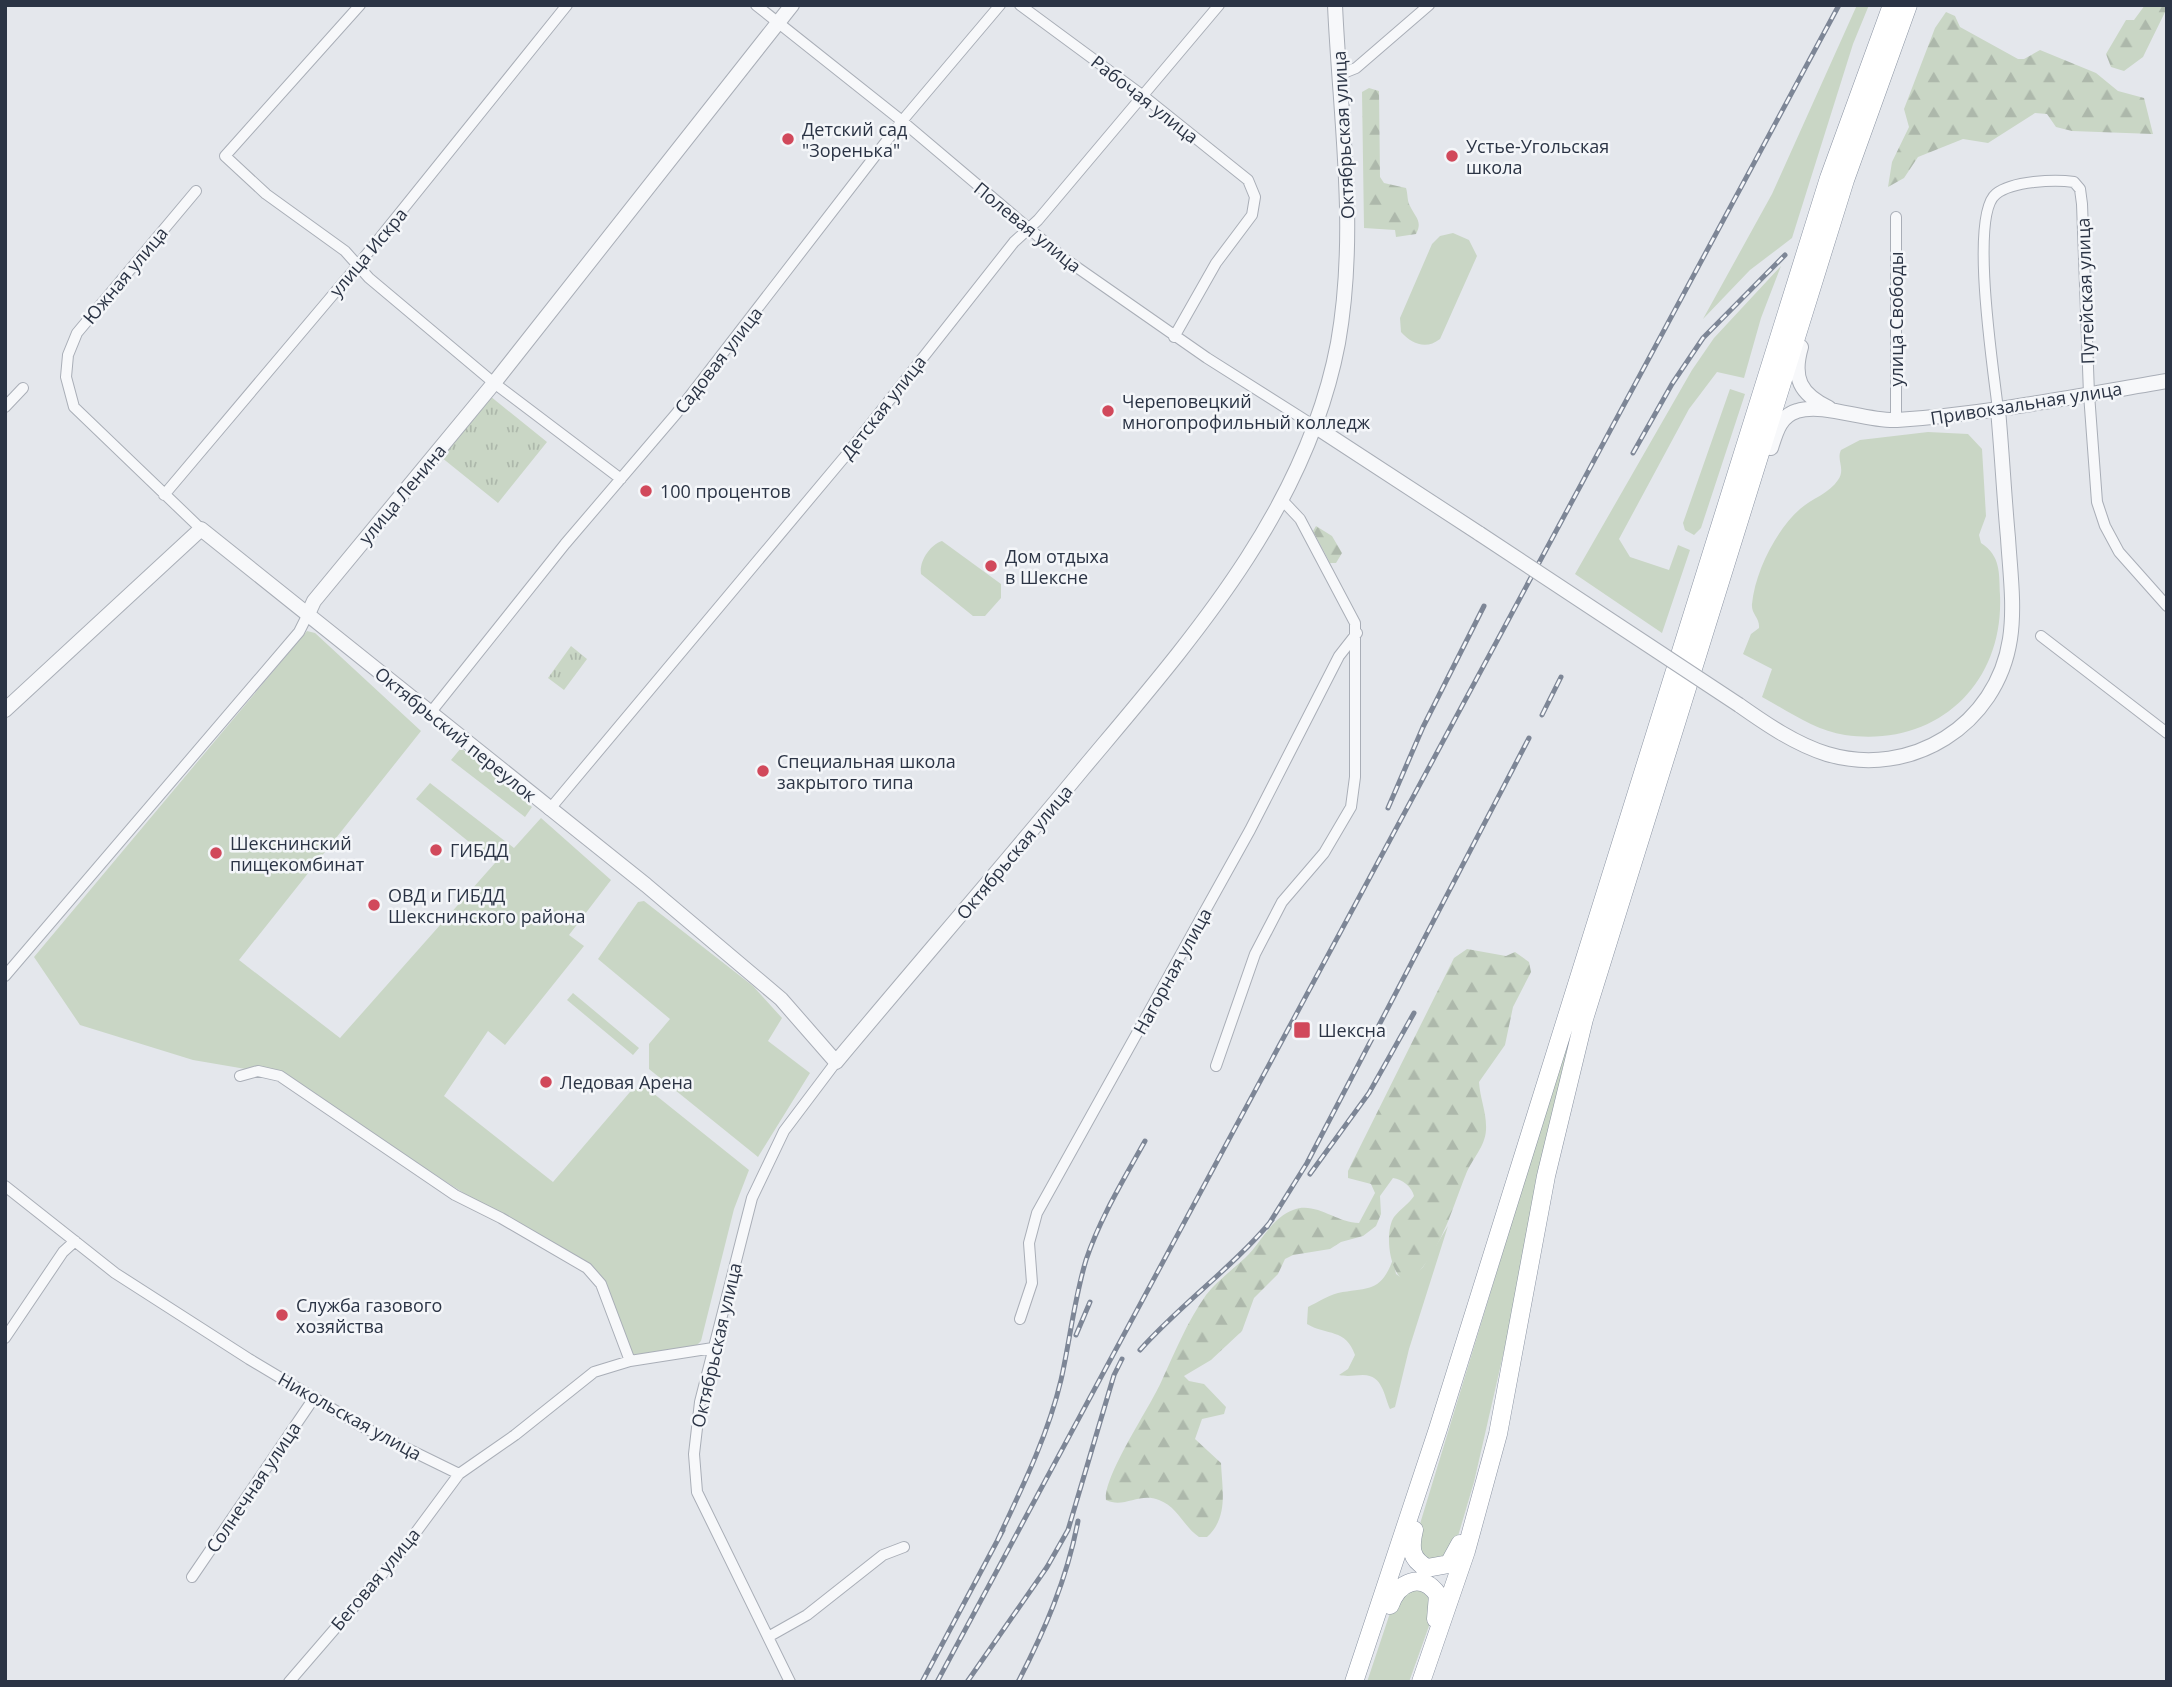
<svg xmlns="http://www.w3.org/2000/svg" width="2172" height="1687" font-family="'Open Sans',sans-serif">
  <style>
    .grass { fill: #c9d6c5 }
    .forest { fill: url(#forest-firs) }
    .park { fill: url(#park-tufts) }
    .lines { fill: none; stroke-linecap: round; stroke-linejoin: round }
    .minor-casing { stroke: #a9aeb7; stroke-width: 12 }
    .tertiary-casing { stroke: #a9aeb7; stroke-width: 16 }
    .trunk-casing { stroke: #8b94a3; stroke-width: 19 }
    .minor { stroke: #f7f8fa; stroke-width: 10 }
    .tertiary { stroke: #f7f8fa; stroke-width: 14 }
    .trunk { stroke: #fff; stroke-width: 18 }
    .rail-casing { stroke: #7d8696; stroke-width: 5 }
    .rail { stroke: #f4f6f9; stroke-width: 2.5; stroke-dasharray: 8; stroke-linecap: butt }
    .tertiary-bridge-casing { stroke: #a9aeb7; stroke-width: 16; stroke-linecap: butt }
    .tertiary-bridge { stroke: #f7f8fa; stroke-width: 14 }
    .poi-dot { fill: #d1495b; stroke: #f4f6f9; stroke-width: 2.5 }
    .labels { text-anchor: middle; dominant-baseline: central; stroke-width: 5; stroke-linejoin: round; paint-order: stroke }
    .street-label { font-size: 18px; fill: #2b3445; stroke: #f4f6f9 }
    .poi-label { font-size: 18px; fill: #2b3445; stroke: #f4f6f9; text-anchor: start }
  </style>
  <defs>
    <pattern id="forest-firs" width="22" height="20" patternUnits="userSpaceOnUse" patternTransform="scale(1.75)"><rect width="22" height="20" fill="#c9d6c5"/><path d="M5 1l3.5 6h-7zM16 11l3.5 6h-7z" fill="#adb8ab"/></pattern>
    <pattern id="park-tufts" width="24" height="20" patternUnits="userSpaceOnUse" patternTransform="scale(1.75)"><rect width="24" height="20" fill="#c9d6c5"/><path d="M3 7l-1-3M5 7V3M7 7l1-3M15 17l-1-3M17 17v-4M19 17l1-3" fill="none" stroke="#adb8ab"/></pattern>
  </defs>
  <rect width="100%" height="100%" fill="#e4e7ec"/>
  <path class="grass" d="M1857,5H1869L1853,44L1792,238L1750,270L1703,319L1772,194Z
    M1453,233L1469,240L1477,256L1440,339C1426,350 1412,344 1401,332L1400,318L1432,244L1440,236Z
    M1781,266L1761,318L1744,378L1717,372L1689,409L1619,539L1630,557L1669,570L1678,545L1690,550L1662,633L1575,574L1692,370L1714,338Z
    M1730,389L1745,394L1701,528L1694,535L1685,530L1683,523Z
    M1928,432L1968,434L1982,449L1986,516L1979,535L1981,543C2001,556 1999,573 2000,595C2004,685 1936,748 1845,735C1816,731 1788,711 1762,697L1772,669L1743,654L1751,634L1759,628C1760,618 1751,614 1752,604C1755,572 1776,530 1800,509C1811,499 1830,493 1838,480C1846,469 1836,460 1841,450L1860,440Z
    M942,541L1001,584V598L985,616H973L921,574C919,561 930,545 942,541Z
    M307,631L315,633L421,731L239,960L340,1038L495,863L416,799L430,783L514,848L541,818L611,880L569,935L584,946L505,1045L488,1031L444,1096L553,1182L630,1092L643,1085L749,1170L734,1209L701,1341L696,1346L632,1356L606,1285L324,1103L258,1071L193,1060L80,1025L34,957Z
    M461,748L532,807L525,817L451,760Z
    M644,901L753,986L782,1018L768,1041L810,1073L758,1157L649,1069V1044L670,1019L598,959L638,902Z
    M1598,940L1474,1482L1456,1543L1435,1565L1415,1549L1416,1537Z
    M573,993L639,1048L633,1055L567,1000Z
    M1448,1226L1409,1349L1395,1407L1390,1409C1384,1396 1383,1375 1363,1375C1354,1375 1349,1377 1339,1375L1348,1369L1355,1355C1346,1328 1327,1336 1307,1324L1308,1307C1318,1302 1327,1296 1338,1293C1368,1287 1381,1293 1393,1259L1396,1274L1408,1282L1423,1267Z
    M1426,1590L1434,1612L1409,1682H1367L1391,1610L1402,1591Z"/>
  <path class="forest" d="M2145,5H2167V8L2143,57L2124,71L2111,67L2106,54L2126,20H2134Z
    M1946,12L1955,16L1960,27L2018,59H2024L2040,50L2096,73L2118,91L2144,98L2153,134L2072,131L2056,127L2047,114L2035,113L1988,143L1963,139L1918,157L1904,178L1888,187L1892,162L1909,127L1904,109L1935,28Z
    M1369,88L1379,91L1380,177L1384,183L1406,188C1408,194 1407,201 1410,206C1415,217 1423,221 1416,234L1396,237L1395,230L1364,228L1362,92Z
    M1316,526L1332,536L1342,553L1336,563H1330L1313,531Z
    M1467,949L1506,956L1515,952L1529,962L1531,972L1513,1007L1505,1045L1479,1082C1480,1099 1487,1113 1486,1130C1485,1147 1472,1159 1466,1174C1450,1214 1441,1253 1408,1283C1389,1276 1384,1232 1394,1217C1400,1209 1409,1204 1414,1196C1412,1187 1402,1179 1393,1178L1380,1196L1381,1214L1376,1226L1363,1236L1341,1242L1330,1249L1293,1255L1285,1259L1278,1274L1254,1298L1242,1331L1211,1360L1184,1376L1189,1381L1204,1384L1226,1407L1224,1414L1202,1419L1195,1439L1221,1463C1222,1489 1229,1517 1207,1537H1199C1183,1526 1178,1507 1159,1500C1139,1492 1124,1509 1106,1500C1103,1476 1151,1406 1162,1380C1176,1350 1187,1322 1206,1295C1217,1281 1232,1270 1245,1258C1262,1242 1270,1219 1293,1210C1316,1201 1336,1223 1359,1223L1375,1193L1371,1184L1348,1178V1171L1454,958Z"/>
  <path class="park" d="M490,396L547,442L498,503L441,457Z
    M571,646L587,659L564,690L548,678Z"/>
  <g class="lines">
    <defs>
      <path id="minor" d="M360,5L225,156L266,194L345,251L369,278L494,383L621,479
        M756,5L902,121L1065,259L1207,358L1316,427
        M1020,5L1142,95L1248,180L1255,197L1252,215L1216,263L1174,337
        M1341,74L1356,68L1429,5
        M196,191L77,333L68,355L66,377L74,407L201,529
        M1896,217V420
        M5,407L23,388
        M1998,410C1994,373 1969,215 1996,194C2012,181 2055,179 2074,182L2080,189L2082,204L2089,394L2097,502L2105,526L2119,552L2167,606
        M164,495L358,265L567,5
        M2041,636L2167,733
        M431,712L565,544L676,414L902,121L1000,5
        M549,810L847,454L1014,242L1038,220L1219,5
        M5,976L299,632L308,614
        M1216,1066L1255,954L1282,902L1324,853L1351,807L1355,777V623L1300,519L1283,501
        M240,1076L258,1071L280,1076L455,1195L501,1218L587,1268L601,1284L630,1361
        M5,1186L115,1273L249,1359L361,1426L459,1474L515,1435L594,1372L630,1361L713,1348
        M1020,1319L1032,1283L1029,1243L1037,1213L1250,830L1339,656L1357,633
        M5,1338L63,1252L75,1241
        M192,1577L314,1398
        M768,1637L807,1615L883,1555L904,1547
        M289,1682L402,1551L459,1474
        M790,1682L697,1492L694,1454L700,1402L752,1198L784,1131L836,1062"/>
      <path id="tertiary" d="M1801,347C1792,378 1800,394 1829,408
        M1316,427L1480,534
        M1771,448C1776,432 1780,416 1797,411C1823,402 1867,422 1897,420C1988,414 2077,396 2167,381
        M308,614L314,601L494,383L792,5
        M1739,705C1766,724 1795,744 1827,754C1911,779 1997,725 2010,639C2015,606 2010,571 2008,538C2004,495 2002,453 1998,410
        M5,710L201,529L646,885L781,999L836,1062C918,964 1001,868 1082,770C1189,642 1306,512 1338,343C1358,230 1340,118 1335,5"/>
      <path id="trunk" d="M1414,1530C1410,1547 1410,1559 1427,1568L1449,1564L1460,1544
        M1390,1605C1398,1582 1422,1571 1438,1595L1436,1619
        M1354,1682L1438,1429L1829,178L1892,5
        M1421,1682L1466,1551L1498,1434L1546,1176L1584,1019L1845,180L1908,5"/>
    </defs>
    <use href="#minor" class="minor-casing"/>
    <use href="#tertiary" class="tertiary-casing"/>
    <use href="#trunk" class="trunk-casing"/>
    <use href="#minor" class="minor"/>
    <use href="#tertiary" class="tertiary"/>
    <use href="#trunk" class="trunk"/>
    <defs>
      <path id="rail" d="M1633,453L1672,384L1703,338L1785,255
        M1542,715L1561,677
        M1388,808L1423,727L1484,606
        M1310,1174L1369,1093L1414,1013
        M1267,1227L1307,1163L1529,738
        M1076,1335L1090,1302
        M1140,1350C1181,1304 1232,1268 1272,1220
        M998,1539C1022,1488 1048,1435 1061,1380C1070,1340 1074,1300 1086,1260C1100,1218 1124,1179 1145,1141
        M922,1682L1003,1530
        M937,1682L1839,5
        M967,1682L1047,1567L1068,1530L1114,1375L1122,1359
        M1018,1682C1045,1630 1067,1579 1078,1521"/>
    </defs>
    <use href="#rail" class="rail-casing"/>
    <use href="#rail" class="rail"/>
    <defs>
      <path id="tertiary-bridge" d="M1480,534L1739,705"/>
    </defs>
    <use href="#tertiary-bridge" class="tertiary-bridge-casing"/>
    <use href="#tertiary-bridge" class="tertiary-bridge"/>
  </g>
  <g class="poi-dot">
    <circle cx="788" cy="139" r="7"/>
    <circle cx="1452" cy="156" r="7"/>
    <circle cx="1108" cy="411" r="7"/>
    <circle cx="646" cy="491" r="7"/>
    <circle cx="991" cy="566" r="7"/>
    <circle cx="763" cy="771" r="7"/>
    <circle cx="436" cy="850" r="7"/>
    <circle cx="216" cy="853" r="7"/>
    <circle cx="374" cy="905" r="7"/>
    <rect x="1293" y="1021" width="18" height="18" rx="3.5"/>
    <circle cx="546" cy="1082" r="7"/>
    <circle cx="282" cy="1315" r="7"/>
  </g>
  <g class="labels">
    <g class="street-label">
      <text transform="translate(1145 99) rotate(38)">Рабочая улица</text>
      <text transform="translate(1343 135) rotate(-93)">Октябрьская улица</text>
      <text transform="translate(1028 227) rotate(39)">Полевая улица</text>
      <text transform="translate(368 252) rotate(-50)">улица Искра</text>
      <text transform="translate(125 275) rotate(-50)">Южная улица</text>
      <text transform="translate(2085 291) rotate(-92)">Путейская улица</text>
      <text transform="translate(1896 319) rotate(-90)">улица Свободы</text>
      <text transform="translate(718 360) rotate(-52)">Садовая улица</text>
      <text transform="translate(2026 403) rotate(-9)">Привокзальная улица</text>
      <text transform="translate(883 407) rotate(-52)">Детская улица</text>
      <text transform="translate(402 494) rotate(-50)">улица Ленина</text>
      <text transform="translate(456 734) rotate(39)">Октябрьский переулок</text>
      <text transform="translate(1014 852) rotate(-50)">Октябрьская улица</text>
      <text transform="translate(1172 971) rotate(-61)">Нагорная улица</text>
      <text transform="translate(716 1345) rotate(-77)">Октябрьская улица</text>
      <text transform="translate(350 1416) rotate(29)">Никольская улица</text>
      <text transform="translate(253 1487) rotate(-56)">Солнечная улица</text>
      <text transform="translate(375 1579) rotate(-50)">Беговая улица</text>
    </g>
    <g class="poi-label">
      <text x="802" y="129">Детский сад<tspan x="802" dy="21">"Зоренька"</tspan></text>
      <text x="1466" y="146">Устье-Угольская<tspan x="1466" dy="21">школа</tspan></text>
      <text x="1122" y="401">Череповецкий<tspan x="1122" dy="21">многопрофильный колледж</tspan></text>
      <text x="660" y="491">100 процентов</text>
      <text x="1005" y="556">Дом отдыха<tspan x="1005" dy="21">в Шекснe</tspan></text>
      <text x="777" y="761">Специальная школа<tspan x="777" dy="21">закрытого типа</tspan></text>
      <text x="230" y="843">Шекснинский<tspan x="230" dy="21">пищекомбинат</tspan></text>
      <text x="450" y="850">ГИБДД</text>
      <text x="388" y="895">ОВД и ГИБДД<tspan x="388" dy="21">Шекснинского района</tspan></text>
      <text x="1318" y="1030">Шексна</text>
      <text x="560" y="1082">Ледовая Арена</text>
      <text x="296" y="1305">Служба газового<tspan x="296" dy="21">хозяйства</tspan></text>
    </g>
  </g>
  <rect width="2172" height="1687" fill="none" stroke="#2b3445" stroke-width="14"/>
</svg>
